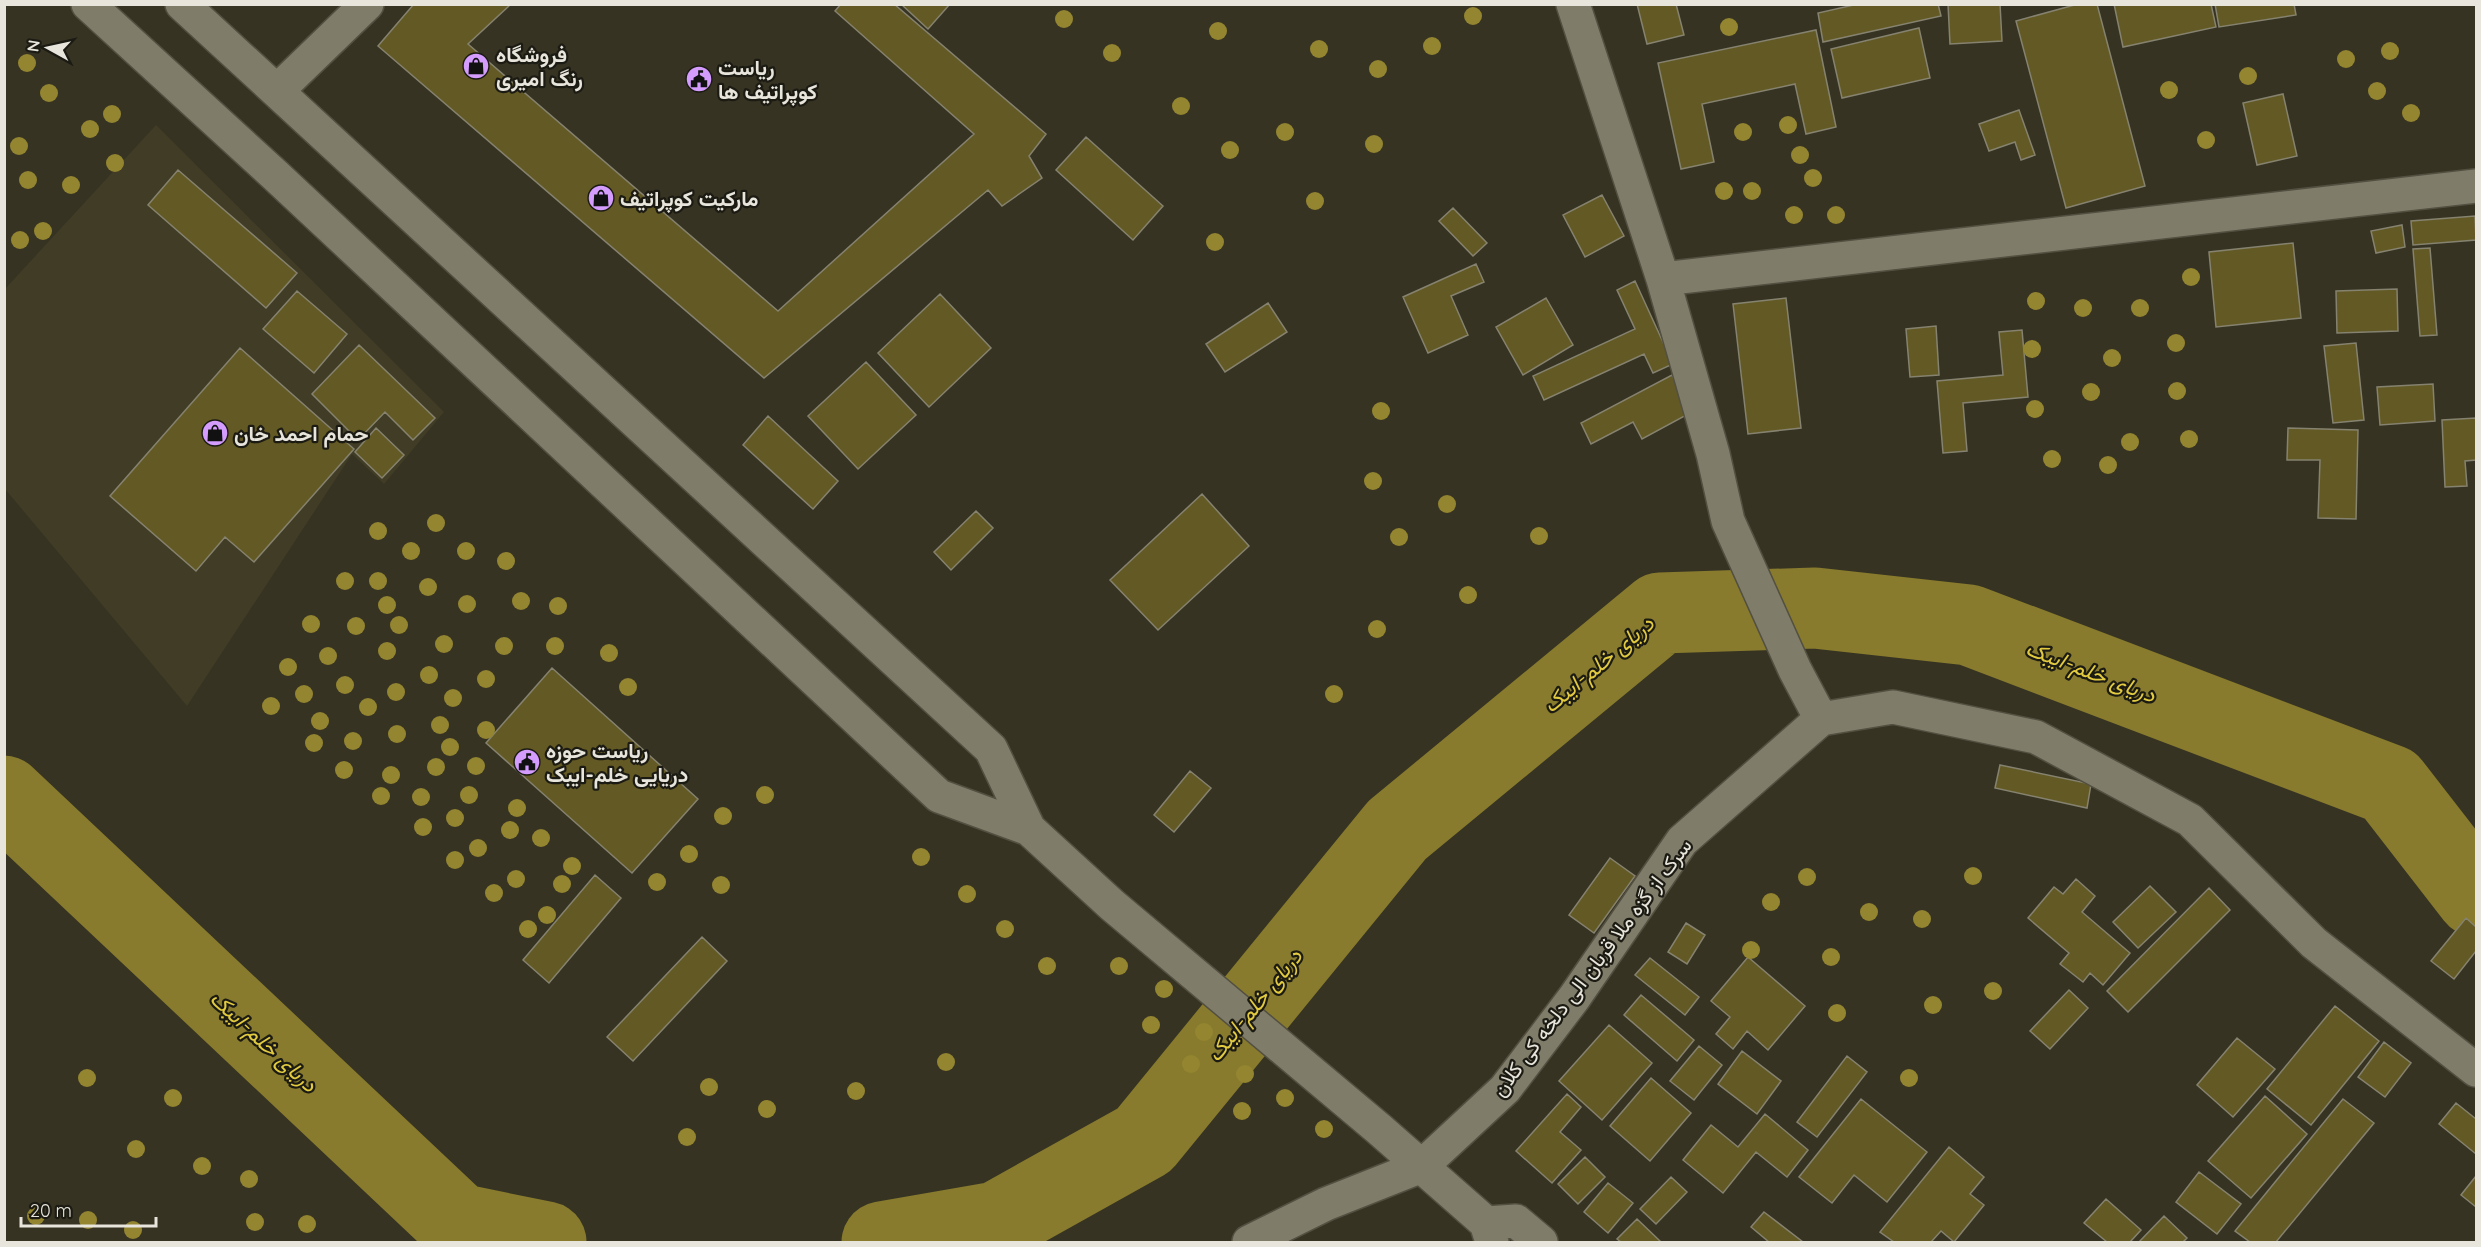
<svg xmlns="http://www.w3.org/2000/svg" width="2481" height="1247" font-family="Quicksand,Vazirmatn,sans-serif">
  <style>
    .built { fill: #403c25 }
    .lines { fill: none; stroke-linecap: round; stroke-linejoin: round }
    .river { stroke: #887b2d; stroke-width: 81 }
    .building { fill: #635924; stroke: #85826f; stroke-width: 1.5 }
    .minor-casing { stroke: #535041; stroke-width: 36 }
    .minor { stroke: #807c6a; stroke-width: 33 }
    .tree { fill: #948531 }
    .labels { text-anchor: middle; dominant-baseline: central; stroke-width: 4.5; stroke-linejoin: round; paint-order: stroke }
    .poi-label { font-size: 21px; font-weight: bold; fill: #e8e6dc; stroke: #1c1b13; text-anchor: start }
    .street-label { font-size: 21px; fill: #e8e6dc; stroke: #1c1b13 }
    .water-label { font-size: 22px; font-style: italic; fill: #e2cb40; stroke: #1c1b13 }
  </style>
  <rect width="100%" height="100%" fill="#363323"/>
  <path class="built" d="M156,125L444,412L384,484L352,454L187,706L5,489L4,290Z"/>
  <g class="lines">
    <path class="river" d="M4,796L458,1224L546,1242
      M882,1242L997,1222L1144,1140L1397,830L1660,613L1815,608L1969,625L2390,785L2476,896"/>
  </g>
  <path class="building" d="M414,4H511L468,44L778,311L974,134L835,11L841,4H894L1046,134L1029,156L1042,178L1002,206L988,190L764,378L378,46Z
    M901,4H950L928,29Z
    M1637,4H1676L1684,35L1647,44Z
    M1858,4H1938L1941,16L1823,42L1818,13Z
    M1948,4H2000L2002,41L1950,44Z
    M2078,4H2097L2145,186L2066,208L2016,21Z
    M2114,4H2211L2216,27L2123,47Z
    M2215,4H2294L2296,15L2219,27Z
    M1919,28L1930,78L1842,98L1831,49Z
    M1816,30L1836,127L1806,134L1795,84L1702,104L1714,162L1681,169L1658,63Z
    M2283,94L2297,156L2257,165L2243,103Z
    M2019,110L2035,155L2021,160L2015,142L1989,151L1979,124Z
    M1086,137L1163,206L1133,240L1056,170Z
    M178,170L297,273L266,308L148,205Z
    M1602,195L1624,236L1585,257L1563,215Z
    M1453,208L1487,243L1473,256L1439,221Z
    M2475,216L2476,240L2413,245L2411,221Z
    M2402,225L2405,247L2376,253L2371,231Z
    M2293,243L2301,318L2216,327L2209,252Z
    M2430,248L2437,335L2420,336L2413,249Z
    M1476,264L1484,282L1451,296L1468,335L1428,353L1403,297Z
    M1635,281L1673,364L1653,373L1644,354L1544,400L1533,376L1635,329L1617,290Z
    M2397,289L2398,331L2337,333L2336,291Z
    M297,291L347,334L314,373L263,329Z
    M940,294L991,348L929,407L878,353Z
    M1546,298L1573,345L1523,375L1496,327Z
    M1786,298L1801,428L1748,434L1733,304Z
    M1268,303L1287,332L1225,372L1206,344Z
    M1936,326L1939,375L1910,377L1906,329Z
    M2022,330L2028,397L1963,403L1967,451L1943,453L1937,381L2003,375L1999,332Z
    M2356,343L2364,420L2333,423L2324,346Z
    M359,345L435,418L413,440L385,412L358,440L312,394Z
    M240,348L354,449L254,562L225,537L196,571L110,496Z
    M866,362L916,415L858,469L808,416Z
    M1672,375L1692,412L1642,439L1633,422L1591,444L1581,423Z
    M2433,384L2435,421L2380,425L2377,387Z
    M768,416L838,481L813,509L743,445Z
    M2476,418V460L2465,461L2467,486L2445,487L2442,420Z
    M376,428L404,455L382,478L355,452Z
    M2288,428L2358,430L2356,519L2318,518L2320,460H2287Z
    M1202,494L1249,546L1158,630L1110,580Z
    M976,511L993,528L951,570L934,552Z
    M552,668L698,799L632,873L486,743Z
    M2000,765L2091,784L2087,808L1995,788Z
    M1190,771L1211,788L1174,832L1154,815Z
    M1610,858L1635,876L1594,933L1569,915Z
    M595,875L621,898L549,983L523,960Z
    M2076,879L2095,896L2082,912L2130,953L2103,985L2090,973L2083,982L2060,964L2069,953L2028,918L2054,887L2063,894Z
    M2150,886L2176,912L2138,948L2113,922Z
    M2209,888L2230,910L2128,1012L2107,991Z
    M2466,918L2476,927V951L2454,979L2431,961Z
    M1686,923L1705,935L1687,964L1668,952Z
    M702,937L727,961L633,1061L607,1037Z
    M1748,957L1805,1006L1768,1050L1747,1031L1733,1049L1716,1034L1730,1017L1711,1001Z
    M1650,958L1699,997L1685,1015L1635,975Z
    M2069,990L2088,1008L2050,1049L2030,1031Z
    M1641,995L1694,1040L1677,1061L1624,1015Z
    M2335,1006L2379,1041L2311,1125L2267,1089Z
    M1609,1025L1652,1063L1602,1120L1559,1081Z
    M2237,1038L2275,1069L2233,1117L2197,1085Z
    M2384,1042L2411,1063L2385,1097L2358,1077Z
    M1699,1046L1722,1065L1694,1100L1670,1081Z
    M1742,1051L1781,1081L1757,1114L1718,1084Z
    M1847,1056L1867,1072L1817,1137L1797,1122Z
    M1651,1078L1691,1113L1650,1161L1610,1126Z
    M1567,1094L1581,1107L1560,1132L1581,1150L1552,1183L1516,1151Z
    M2265,1096L2307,1134L2251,1198L2208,1161Z
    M1861,1099L1927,1152L1887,1202L1854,1175L1832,1203L1799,1177Z
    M2343,1099L2374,1123L2276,1242H2250L2235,1231Z
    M2456,1103L2476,1119V1154L2439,1124Z
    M1765,1114L1808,1150L1787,1177L1756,1152L1723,1193L1683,1160L1711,1125L1738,1147Z
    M1949,1147L1984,1177L1970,1194L1984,1205L1954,1242L1941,1231L1931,1242H1894L1880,1232Z
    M1585,1157L1605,1177L1578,1204L1558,1184Z
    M2199,1172L2241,1204L2217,1234L2176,1202Z
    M2476,1176V1207L2461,1195Z
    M1671,1177L1687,1192L1656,1224L1640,1209Z
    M1608,1183L1633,1203L1608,1233L1584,1212Z
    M2106,1199L2141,1230L2130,1242H2107L2084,1223Z
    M1764,1212L1803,1242H1769L1751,1227Z
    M2164,1216L2187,1238L2183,1242H2139Z
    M1637,1219L1661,1242H1621L1617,1239Z"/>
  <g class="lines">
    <defs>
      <path id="minor" d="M88,4L275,175L939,796L1029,829
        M182,4L991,749L1029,829L1112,905L1379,1129L1486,1223L1492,1242
        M1573,4L1663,279L1713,454L1728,521L1795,670L1821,719
        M277,91L367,4
        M1663,279L2476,186
        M1821,719L1893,707L2036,737L2190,820L2314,943L2476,1070
        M1486,1223L1516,1221L1541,1242
        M1249,1242L1326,1204L1422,1166L1505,1089L1574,998L1682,841L1821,719"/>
    </defs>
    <use href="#minor" class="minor-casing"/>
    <use href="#minor" class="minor"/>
  </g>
  <g class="tree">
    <circle cx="1473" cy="16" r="9"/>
    <circle cx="1064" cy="19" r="9"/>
    <circle cx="1729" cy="27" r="9"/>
    <circle cx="1218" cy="31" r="9"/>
    <circle cx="1432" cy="46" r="9"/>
    <circle cx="1319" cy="49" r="9"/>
    <circle cx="2390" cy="51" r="9"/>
    <circle cx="1112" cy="53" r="9"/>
    <circle cx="2346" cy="59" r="9"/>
    <circle cx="27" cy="63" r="9"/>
    <circle cx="1378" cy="69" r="9"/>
    <circle cx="2248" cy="76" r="9"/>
    <circle cx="2169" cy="90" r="9"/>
    <circle cx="2377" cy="91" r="9"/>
    <circle cx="49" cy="93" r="9"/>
    <circle cx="1181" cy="106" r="9"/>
    <circle cx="2411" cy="113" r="9"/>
    <circle cx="112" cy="114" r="9"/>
    <circle cx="1788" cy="125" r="9"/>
    <circle cx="90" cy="129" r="9"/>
    <circle cx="1285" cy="132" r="9"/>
    <circle cx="1743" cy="132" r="9"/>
    <circle cx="2206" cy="140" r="9"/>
    <circle cx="1374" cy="144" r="9"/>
    <circle cx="19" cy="146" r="9"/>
    <circle cx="1230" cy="150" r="9"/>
    <circle cx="1800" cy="155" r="9"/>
    <circle cx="115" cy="163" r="9"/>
    <circle cx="1813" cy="178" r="9"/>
    <circle cx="28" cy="180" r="9"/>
    <circle cx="71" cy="185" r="9"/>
    <circle cx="1724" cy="191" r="9"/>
    <circle cx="1752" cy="191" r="9"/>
    <circle cx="1315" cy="201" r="9"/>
    <circle cx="1794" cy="215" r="9"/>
    <circle cx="1836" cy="215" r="9"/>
    <circle cx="43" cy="231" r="9"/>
    <circle cx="20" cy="240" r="9"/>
    <circle cx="1215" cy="242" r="9"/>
    <circle cx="2191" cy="277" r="9"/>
    <circle cx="2036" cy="301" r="9"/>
    <circle cx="2083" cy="308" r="9"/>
    <circle cx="2140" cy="308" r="9"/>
    <circle cx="2176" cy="343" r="9"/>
    <circle cx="2032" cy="349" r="9"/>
    <circle cx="2112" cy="358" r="9"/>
    <circle cx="2177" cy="391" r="9"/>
    <circle cx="2091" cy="392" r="9"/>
    <circle cx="2035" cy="409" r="9"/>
    <circle cx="1381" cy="411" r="9"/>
    <circle cx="2189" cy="439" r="9"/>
    <circle cx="2130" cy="442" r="9"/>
    <circle cx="2052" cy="459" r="9"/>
    <circle cx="2108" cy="465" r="9"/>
    <circle cx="1373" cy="481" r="9"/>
    <circle cx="1447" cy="504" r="9"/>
    <circle cx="436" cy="523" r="9"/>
    <circle cx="378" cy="531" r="9"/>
    <circle cx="1539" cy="536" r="9"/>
    <circle cx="1399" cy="537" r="9"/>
    <circle cx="411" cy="551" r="9"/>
    <circle cx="466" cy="551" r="9"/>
    <circle cx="506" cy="561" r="9"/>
    <circle cx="345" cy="581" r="9"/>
    <circle cx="378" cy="581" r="9"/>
    <circle cx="428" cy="587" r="9"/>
    <circle cx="1468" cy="595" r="9"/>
    <circle cx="521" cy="601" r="9"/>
    <circle cx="467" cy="604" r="9"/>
    <circle cx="387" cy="605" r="9"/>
    <circle cx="558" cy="606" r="9"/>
    <circle cx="311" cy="624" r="9"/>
    <circle cx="399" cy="625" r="9"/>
    <circle cx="356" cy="626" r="9"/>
    <circle cx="1377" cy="629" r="9"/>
    <circle cx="444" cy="644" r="9"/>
    <circle cx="504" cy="646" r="9"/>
    <circle cx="555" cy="646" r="9"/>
    <circle cx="387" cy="651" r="9"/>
    <circle cx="609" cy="653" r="9"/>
    <circle cx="328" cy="656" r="9"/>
    <circle cx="288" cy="667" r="9"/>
    <circle cx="429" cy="675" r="9"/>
    <circle cx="486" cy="679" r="9"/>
    <circle cx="345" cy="685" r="9"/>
    <circle cx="628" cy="687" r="9"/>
    <circle cx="396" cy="692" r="9"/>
    <circle cx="304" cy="694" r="9"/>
    <circle cx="1334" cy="694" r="9"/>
    <circle cx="453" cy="698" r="9"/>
    <circle cx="271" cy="706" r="9"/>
    <circle cx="368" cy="707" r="9"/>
    <circle cx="320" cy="721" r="9"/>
    <circle cx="440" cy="725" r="9"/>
    <circle cx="486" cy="730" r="9"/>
    <circle cx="397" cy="734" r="9"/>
    <circle cx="353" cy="741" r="9"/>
    <circle cx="314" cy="743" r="9"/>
    <circle cx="450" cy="747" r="9"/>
    <circle cx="476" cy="766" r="9"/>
    <circle cx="436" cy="767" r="9"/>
    <circle cx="344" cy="770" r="9"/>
    <circle cx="391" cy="775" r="9"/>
    <circle cx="469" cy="795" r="9"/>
    <circle cx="765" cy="795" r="9"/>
    <circle cx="381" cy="796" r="9"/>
    <circle cx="421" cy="797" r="9"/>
    <circle cx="517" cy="808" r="9"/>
    <circle cx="723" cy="816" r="9"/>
    <circle cx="455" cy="818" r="9"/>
    <circle cx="423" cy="827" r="9"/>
    <circle cx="510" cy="830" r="9"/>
    <circle cx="541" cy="838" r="9"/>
    <circle cx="478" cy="848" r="9"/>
    <circle cx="689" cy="854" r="9"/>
    <circle cx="921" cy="857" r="9"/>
    <circle cx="455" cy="860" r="9"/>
    <circle cx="572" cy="866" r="9"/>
    <circle cx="1973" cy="876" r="9"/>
    <circle cx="1807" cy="877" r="9"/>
    <circle cx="516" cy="879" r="9"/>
    <circle cx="657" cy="882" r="9"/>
    <circle cx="562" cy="884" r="9"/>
    <circle cx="721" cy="885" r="9"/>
    <circle cx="494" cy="893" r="9"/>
    <circle cx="967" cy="894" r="9"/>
    <circle cx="1771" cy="902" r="9"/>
    <circle cx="1869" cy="912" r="9"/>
    <circle cx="547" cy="915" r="9"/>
    <circle cx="1922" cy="919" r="9"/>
    <circle cx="528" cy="929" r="9"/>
    <circle cx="1005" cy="929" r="9"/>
    <circle cx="1751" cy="950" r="9"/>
    <circle cx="1831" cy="957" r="9"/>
    <circle cx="1047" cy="966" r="9"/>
    <circle cx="1119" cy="966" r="9"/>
    <circle cx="1164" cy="989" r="9"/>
    <circle cx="1993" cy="991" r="9"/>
    <circle cx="1933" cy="1005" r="9"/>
    <circle cx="1837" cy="1013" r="9"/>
    <circle cx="1151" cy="1025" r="9"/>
    <circle cx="1204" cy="1032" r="9"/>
    <circle cx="946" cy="1062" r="9"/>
    <circle cx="1191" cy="1064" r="9"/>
    <circle cx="1245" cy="1074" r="9"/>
    <circle cx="87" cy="1078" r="9"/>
    <circle cx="1909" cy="1078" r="9"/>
    <circle cx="709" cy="1087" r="9"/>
    <circle cx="856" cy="1091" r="9"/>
    <circle cx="173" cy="1098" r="9"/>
    <circle cx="1285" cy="1098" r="9"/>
    <circle cx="767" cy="1109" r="9"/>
    <circle cx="1242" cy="1111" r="9"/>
    <circle cx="1324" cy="1129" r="9"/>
    <circle cx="687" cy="1137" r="9"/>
    <circle cx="136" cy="1149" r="9"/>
    <circle cx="202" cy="1166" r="9"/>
    <circle cx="249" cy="1179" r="9"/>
    <circle cx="36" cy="1216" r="9"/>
    <circle cx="88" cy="1220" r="9"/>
    <circle cx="255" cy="1222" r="9"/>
    <circle cx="307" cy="1224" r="9"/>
    <circle cx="133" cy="1230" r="9"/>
  </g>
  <defs>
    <symbol id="shop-disc" viewBox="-11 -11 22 22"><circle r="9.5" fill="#d39cfd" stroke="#1c1b13"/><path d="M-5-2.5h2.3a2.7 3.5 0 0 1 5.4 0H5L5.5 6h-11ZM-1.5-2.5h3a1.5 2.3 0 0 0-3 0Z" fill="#111"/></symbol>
    <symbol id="civic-disc" viewBox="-11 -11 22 22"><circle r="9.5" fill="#d39cfd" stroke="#1c1b13"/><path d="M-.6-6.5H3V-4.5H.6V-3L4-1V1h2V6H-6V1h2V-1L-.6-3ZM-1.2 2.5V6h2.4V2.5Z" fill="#111"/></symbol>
  </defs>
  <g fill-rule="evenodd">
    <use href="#shop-disc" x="461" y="51" width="30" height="30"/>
    <use href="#civic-disc" x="684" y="64" width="30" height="30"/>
    <use href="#shop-disc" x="586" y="183" width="30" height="30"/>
    <use href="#shop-disc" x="200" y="418" width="30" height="30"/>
    <use href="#civic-disc" x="512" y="747" width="30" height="30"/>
  </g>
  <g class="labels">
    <g class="poi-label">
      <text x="496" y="54">فروشگاه<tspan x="496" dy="24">رنگ امیری</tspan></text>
      <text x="718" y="67">ریاست<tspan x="718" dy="24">کوپراتیف ها</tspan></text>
      <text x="620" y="198">مارکیت کوپراتیف</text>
      <text x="234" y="433">حمام احمد خان</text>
      <text x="546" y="750">ریاست حوزه<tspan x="546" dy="24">دریایی خلم-ایبک</tspan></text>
    </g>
    <g class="street-label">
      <text transform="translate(1591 967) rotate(-53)">سرک از گزه ملا قربان الی دلخه کی کلان</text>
    </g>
    <g class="water-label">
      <text transform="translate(1598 664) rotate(-40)">دریای خلم-ایبک</text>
      <text transform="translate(2091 671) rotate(21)">دریای خلم-ایبک</text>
      <text transform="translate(1254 1005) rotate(-51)">دریای خلم-ایبک</text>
      <text transform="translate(264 1041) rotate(43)">دریای خلم-ایبک</text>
    </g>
  </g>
  <rect width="2481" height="1247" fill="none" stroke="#e8e6dc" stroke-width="12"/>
  <g transform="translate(48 48) rotate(278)" stroke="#1c1b13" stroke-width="4.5" paint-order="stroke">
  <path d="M0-4.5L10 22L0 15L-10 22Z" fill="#e8e6dc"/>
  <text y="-9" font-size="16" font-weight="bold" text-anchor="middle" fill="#e8e6dc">N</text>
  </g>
  <path d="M21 1217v9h135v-9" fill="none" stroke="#e8e6dc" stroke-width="3"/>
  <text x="30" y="1217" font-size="18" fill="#e8e6dc" stroke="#1c1b13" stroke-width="4.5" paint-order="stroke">20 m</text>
</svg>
